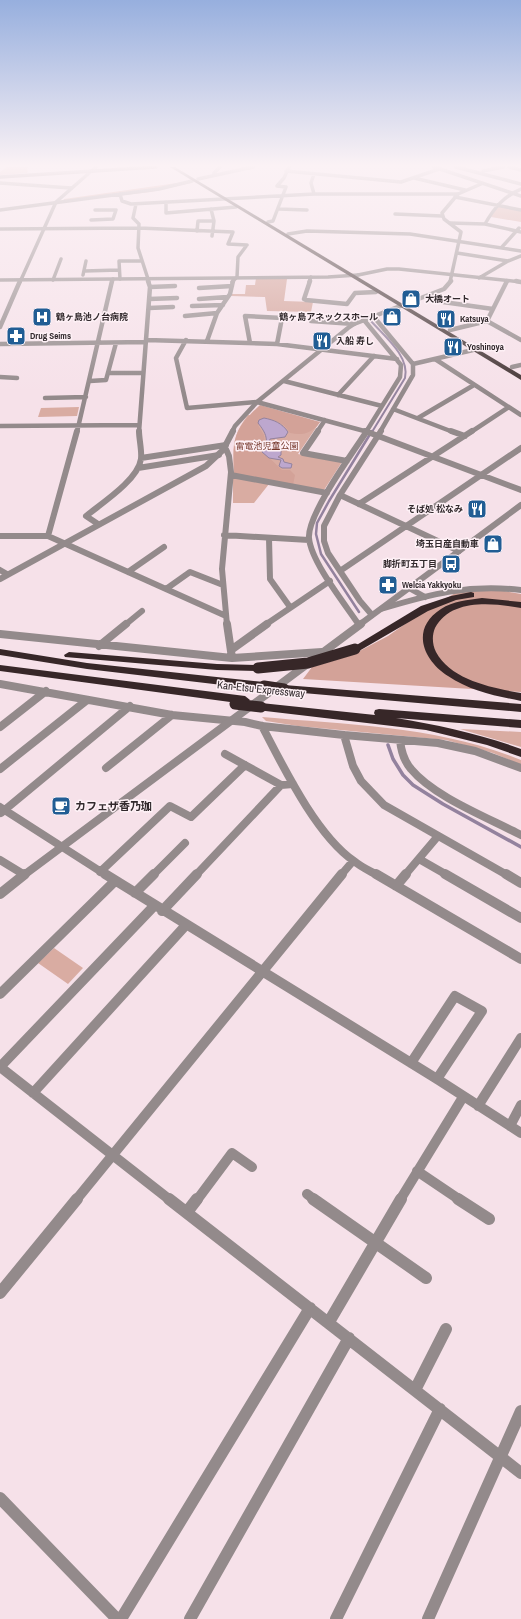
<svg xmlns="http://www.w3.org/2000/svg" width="521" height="1619" font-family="'Archivo Narrow','Noto Sans JP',sans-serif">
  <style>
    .green { fill: #d9aca2 }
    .forest { fill: #d3a298 }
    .water { fill: #bda7ce; stroke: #93829e }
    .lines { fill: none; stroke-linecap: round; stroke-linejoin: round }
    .stream-far2 { stroke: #93829e; stroke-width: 2 }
    .stream-far1 { stroke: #93829e; stroke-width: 2.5 }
    .stream { stroke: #93829e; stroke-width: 3.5 }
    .minor-far5 { stroke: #938a8b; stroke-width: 3.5 }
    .minor-far4 { stroke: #938a8b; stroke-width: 4.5 }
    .minor-far3 { stroke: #938a8b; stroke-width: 6 }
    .minor-far2 { stroke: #938a8b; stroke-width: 8 }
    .minor-far1 { stroke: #938a8b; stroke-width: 10 }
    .minor { stroke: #938a8b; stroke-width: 12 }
    .tertiary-far4 { stroke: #938a8b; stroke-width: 3.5 }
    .tertiary-far3 { stroke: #938a8b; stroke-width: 4.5 }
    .tertiary-far2 { stroke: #938a8b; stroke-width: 6 }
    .tertiary-far1 { stroke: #938a8b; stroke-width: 8 }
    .tertiary { stroke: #938a8b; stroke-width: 10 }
    .secondary { stroke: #6b5e5f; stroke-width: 3.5 }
    .trunk { fill: #433434; fill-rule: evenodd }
    .motorway { fill: #372728; fill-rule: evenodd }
    .motorway-bridge { stroke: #372728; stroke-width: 11 }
    .labels { text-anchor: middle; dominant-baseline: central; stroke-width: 3; stroke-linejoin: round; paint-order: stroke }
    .far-poi-label { font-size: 9px; font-weight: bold; fill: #322a2d; stroke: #fef1f6; text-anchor: start }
    .far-park-label { font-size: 9px; fill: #75372b; stroke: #fef1f6 }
    .street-label { font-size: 11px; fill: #322a2d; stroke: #fef1f6 }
    .poi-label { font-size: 11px; font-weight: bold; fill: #322a2d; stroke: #fef1f6; text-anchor: start }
  </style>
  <rect width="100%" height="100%" fill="#f6e1e9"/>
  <path class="green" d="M79,407L77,416L38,417L41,408Z
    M248,415L320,422L298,454L342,462L324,490L234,474C233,448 231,437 248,415Z
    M236,478L269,484L254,503H233V479Z
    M262,717C349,725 439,726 521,760V765L493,753L446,740L298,726L266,721Z
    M460,729L521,732V747Z
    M54,948L83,968L68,984L38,963Z"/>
  <path class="forest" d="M7,167H29L27,169L28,171L27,173L0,175V172Z
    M184,182L191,183L151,192L63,202L64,199Z
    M497,206L521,210V222L491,217Z
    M256,278L287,279L284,301L313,302L311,312L267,311L265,297L231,296L232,294H245L246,285H255Z
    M260,405L320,422C312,433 303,436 290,433C283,422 276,420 263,420L258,425L264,435L265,442L260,449L282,470H290L295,475L293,485L234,474C233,438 233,430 260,405Z
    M493,589L521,594V692L303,679L312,667L352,655L388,636L415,617L457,592Z"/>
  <path class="water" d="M264,418C274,420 282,423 288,432L285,437L270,439L268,446L281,450V455L278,457L283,459L284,462L292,464L291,468H282L279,466L281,460L269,458L262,452C270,441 266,433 258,423L259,420Z"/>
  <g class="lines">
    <path class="stream-far2" d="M371,321C384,336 410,356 405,378L372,432"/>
    <path class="stream-far1" d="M359,612L321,554L316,534L317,523L329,501L372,431"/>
    <path class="stream" d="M388,745L393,759L403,775L413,785L443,804L521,847"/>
    <path class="minor-far5" d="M456,167L521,184
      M509,167L521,170
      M286,171L401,182L439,169
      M483,171L503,167
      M214,173L220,167
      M314,174L311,183L314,194
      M414,178L465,190
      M198,179L253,167
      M0,183L71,188
      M120,194L122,201L131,204L314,194H458
      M455,197L521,210
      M166,202V213L236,207
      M136,204L133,218L139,224L138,248L149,282
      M211,209L214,221L212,236
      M279,209L307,210
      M0,210L159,189L192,181
      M395,214L442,216
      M91,220L113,219L116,210H95
      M268,222L273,221L286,187L277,186L284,178L289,167
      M450,223L485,224L521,232
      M485,224C494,208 504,196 521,189
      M0,229L139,228L233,232L228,244L247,245
      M197,231L198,221H214
      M288,234L307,231L410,234L521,251
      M502,247L519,228
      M457,253L508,261
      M84,271L119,270
      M83,275L86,261
      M358,275L387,269H399L521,282
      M479,278L508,261L521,256
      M120,279L119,261H141
      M53,280L61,259
      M112,282L113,279
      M232,282L237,277L238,257L247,245
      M309,282L311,277
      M506,282L507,281"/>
    <path class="minor-far4" d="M310,281L304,299L306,300L347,304L355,293L376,292
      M516,281L521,282
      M150,287L175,286
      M199,288L232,286
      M428,296L443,302L493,309
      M149,299L177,298
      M199,299L227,297
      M192,306L223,305
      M149,308L173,307
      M185,316L217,313
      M374,317L413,364V375L380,432
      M364,320L401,365L400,377L366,432
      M311,321L354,324
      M487,321L521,340
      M450,330L487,321L507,281
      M147,340L277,344L397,359
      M186,340L176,358L187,408L257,402L368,432
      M207,341L217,313L230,294L233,281
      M250,343L245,316L282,318L277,344
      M0,344L146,342
      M435,359L521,415
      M413,364L473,350
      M512,367L521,365
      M108,373H143
      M0,377L17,378
      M90,381L106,380L116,343
      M284,381L382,406
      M338,395L374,356
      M45,398L86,397
      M393,409L453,432
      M418,418L474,385
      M0,426L138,425
      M77,432L112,281
      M139,432L150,287L148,281
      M317,432L325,420
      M471,432L509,407"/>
    <path class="minor-far3" d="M77,431L48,536L226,616
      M318,431L303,453L347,461
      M365,431L521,490
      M451,431L465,436
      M225,447L229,456L231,472L222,569L227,625
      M141,458L226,445
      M138,468L219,455
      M231,475L327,493
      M340,495L459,551
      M359,504L472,431
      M98,524L86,516C102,503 138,480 141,459C142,450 139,439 139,431
      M224,535L309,540
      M0,536H48
      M269,538L270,579L290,607
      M0,570L7,574
      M340,571L521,448
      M128,572L164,547
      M409,588L425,597
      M166,589L190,572L223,585
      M381,609C431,594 468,584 521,590
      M372,615L360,601L328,553L324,541V526L340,495L381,431
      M125,625L142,611
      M265,625L330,581
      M359,625C345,604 311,562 309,538C307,515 353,452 367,431"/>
    <path class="minor-far2" d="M227,624L232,658
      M0,634L232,658L322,652
      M99,646L126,624
      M231,650L267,624
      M0,684L172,715L245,722L262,726L344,735L438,743L475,751L521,768
      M262,726C283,766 316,835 354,861C361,867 370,871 377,875
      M0,727L46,691
      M344,735L353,766L361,781L384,805L507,875
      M400,740C401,750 404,761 411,769C434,797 489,818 521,835
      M225,754L281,785
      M106,768L172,715
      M0,769L87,700
      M0,807L106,875
      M1,813L130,706
      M419,859L447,875
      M0,860L23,874
      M100,872L170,806L191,817L245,765
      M153,875L185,843
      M196,875L281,785L293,784
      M341,875L353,861
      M405,875L438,836"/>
    <path class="minor-far1" d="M105,874L437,1079L521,1133
      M376,874L521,959
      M445,874L521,918
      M506,874L521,883
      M396,886L406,874
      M135,893L154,874
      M162,911L197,874
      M0,994L115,881
      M411,1063L455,996L482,1011L437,1079
      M0,1067L170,1200
      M0,1067L154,906
      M33,1093L186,925
      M478,1106L521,1038
      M510,1126L521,1105
      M417,1171L460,1200
      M307,1194L315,1200
      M76,1200L342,874
      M197,1200L232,1153L252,1167
      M400,1200L463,1097"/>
    <path class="minor" d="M169,1199L521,1473
      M313,1199L426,1278
      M458,1199L489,1219
      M187,1212L197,1199
      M0,1293L77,1199
      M329,1322L401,1199
      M415,1390L446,1329
      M0,1498L117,1619
      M121,1619L310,1308
      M190,1619L349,1338
      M336,1619L440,1409
      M428,1619L521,1411"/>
    <path class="tertiary-far4" d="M434,167L521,196
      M0,280L328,277L358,275
      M20,282L56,202L96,167
      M450,282L461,232L444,219L442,213L458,194L481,184"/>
    <path class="tertiary-far3" d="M0,327L20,281
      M232,432L235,426L257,402L348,328L354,324L444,289L451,281"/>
    <path class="tertiary-far2" d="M0,579L206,466L223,450L233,431
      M359,625L521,505"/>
    <path class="tertiary-far1" d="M24,875L361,624"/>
    <path class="tertiary" d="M0,894L25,874"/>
    <path class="secondary" d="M0,177L156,167"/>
    <path class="trunk" d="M170,167H175L521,375V380Z"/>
    <path class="motorway" d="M471,592L474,593V597L456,600L428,611L359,651H351L350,649L421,606L451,596Z
      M482,598L521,602V608C493,603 451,598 435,628C432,635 432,644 436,652C451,680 492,688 521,693V701C496,696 470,691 448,676C423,660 410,629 441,609C453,601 468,600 482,598Z
      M0,649L87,663L264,682L269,686L264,690L87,669L0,655Z
      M69,652L217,664L258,665L263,668L258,671L217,670L65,657L64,655Z
      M0,665L245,696L250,700L245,704L0,671Z
      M284,685L521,704V712L280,691L279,689Z
      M261,703L375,715L374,713L375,710L379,709L521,720V728L396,718C439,725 480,734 521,749V757L487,745L426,730L257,710L256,707L257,704Z"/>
    <path class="motorway-bridge" d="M258,668L308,663L355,649
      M264,686L284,689
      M235,704L261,707"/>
  </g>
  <linearGradient id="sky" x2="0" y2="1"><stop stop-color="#97afde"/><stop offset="0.42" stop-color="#fbf2f5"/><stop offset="1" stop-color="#fbf2f5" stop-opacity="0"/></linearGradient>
  <rect width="521" height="393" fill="url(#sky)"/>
  <defs>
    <symbol id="shop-square" viewBox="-11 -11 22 22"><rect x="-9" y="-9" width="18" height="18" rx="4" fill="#215d94" stroke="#fef1f6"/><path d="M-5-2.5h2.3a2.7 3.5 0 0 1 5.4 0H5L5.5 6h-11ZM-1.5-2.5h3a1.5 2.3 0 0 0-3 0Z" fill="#fff"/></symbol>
    <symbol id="hospital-square" viewBox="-11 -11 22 22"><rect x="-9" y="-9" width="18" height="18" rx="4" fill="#215d94" stroke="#fef1f6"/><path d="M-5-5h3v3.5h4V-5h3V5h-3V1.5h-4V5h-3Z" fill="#fff"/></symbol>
    <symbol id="restaurant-square" viewBox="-11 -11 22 22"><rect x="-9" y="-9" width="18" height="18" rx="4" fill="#215d94" stroke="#fef1f6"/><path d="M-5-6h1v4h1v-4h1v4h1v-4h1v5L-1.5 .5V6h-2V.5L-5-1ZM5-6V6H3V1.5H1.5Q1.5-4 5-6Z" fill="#fff"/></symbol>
    <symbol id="pharmacy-square" viewBox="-11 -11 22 22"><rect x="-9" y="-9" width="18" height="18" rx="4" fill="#215d94" stroke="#fef1f6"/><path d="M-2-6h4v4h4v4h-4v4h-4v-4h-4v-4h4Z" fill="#fff"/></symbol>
    <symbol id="bus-square" viewBox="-11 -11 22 22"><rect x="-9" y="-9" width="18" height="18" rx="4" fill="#215d94" stroke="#fef1f6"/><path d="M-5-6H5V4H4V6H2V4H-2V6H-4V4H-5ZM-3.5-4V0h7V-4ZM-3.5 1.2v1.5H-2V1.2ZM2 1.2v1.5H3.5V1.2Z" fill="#fff"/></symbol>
    <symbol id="cafe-square" viewBox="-11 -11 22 22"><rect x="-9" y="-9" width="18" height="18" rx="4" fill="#215d94" stroke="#fef1f6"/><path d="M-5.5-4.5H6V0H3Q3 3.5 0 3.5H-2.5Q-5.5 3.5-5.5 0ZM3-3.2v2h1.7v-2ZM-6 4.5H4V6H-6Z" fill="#fff"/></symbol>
  </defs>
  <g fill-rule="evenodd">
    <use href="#shop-square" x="400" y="288" width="22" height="22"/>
    <use href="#hospital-square" x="31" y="306" width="22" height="22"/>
    <use href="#shop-square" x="381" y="306" width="22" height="22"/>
    <use href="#restaurant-square" x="435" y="308" width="22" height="22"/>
    <use href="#pharmacy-square" x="5" y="325" width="22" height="22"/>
    <use href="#restaurant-square" x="311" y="330" width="22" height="22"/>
    <use href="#restaurant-square" x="442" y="336" width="22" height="22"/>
    <use href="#restaurant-square" x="466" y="498" width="22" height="22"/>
    <use href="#shop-square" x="482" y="533" width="22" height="22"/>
    <use href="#bus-square" x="440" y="553" width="22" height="22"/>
    <use href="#pharmacy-square" x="377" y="574" width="22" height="22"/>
    <use href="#cafe-square" x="50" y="795" width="22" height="22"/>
  </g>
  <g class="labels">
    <g class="far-poi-label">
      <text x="425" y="299">大橋オート</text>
      <text x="56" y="317">鶴ヶ島池ノ台病院</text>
      <text x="378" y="317" text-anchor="end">鶴ヶ島アネックスホール</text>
      <text x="460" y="319">Katsuya</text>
      <text x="30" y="336">Drug Seims</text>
      <text x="336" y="341">入船 寿し</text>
      <text x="467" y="347">Yoshinoya</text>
      <text x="463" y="509" text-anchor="end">そば処 松なみ</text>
      <text x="479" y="544" text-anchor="end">埼玉日産自動車</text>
      <text x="437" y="564" text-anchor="end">脚折町五丁目</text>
      <text x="402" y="585">Welcia Yakkyoku</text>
    </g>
    <g class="far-park-label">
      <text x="267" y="446">雷電池児童公園</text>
    </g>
    <g class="street-label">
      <text transform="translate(261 689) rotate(6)">Kan-Etsu Expressway</text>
    </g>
    <g class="poi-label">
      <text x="75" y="806">カフェザ香乃珈</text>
    </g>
  </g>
</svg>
